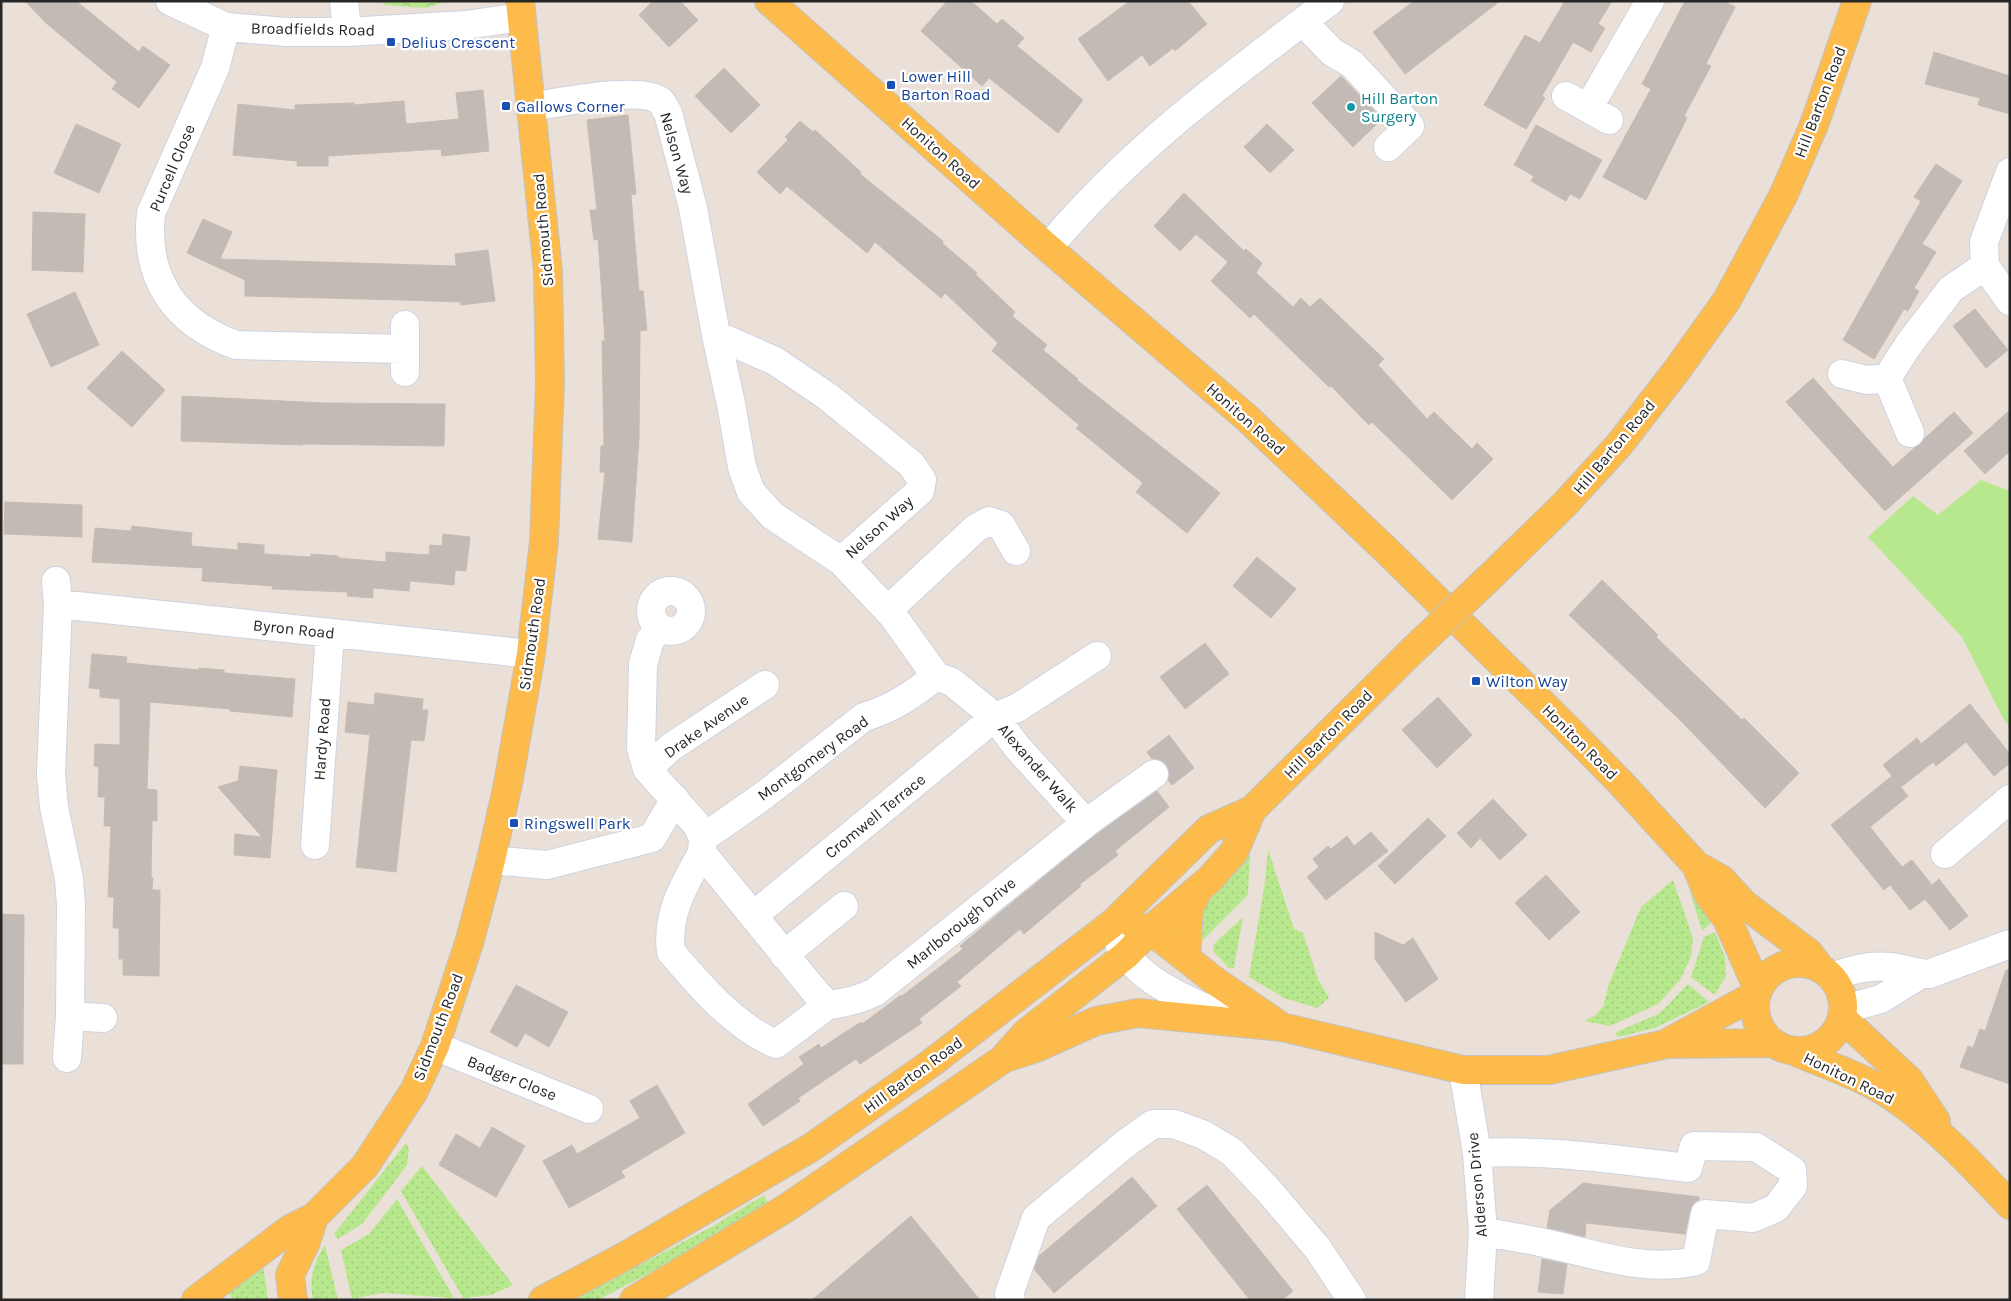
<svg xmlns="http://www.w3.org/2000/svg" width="2011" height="1301" font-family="Karla,sans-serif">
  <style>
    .grass { fill: url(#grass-dots) }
    .forest { fill: url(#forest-crowns) }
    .park { fill: #b8e88d }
    .building { fill: #c2bab4; stroke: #c6bcb1 }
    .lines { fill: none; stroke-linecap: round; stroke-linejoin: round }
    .minor-casing { stroke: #ccd3e2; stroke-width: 30 }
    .major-casing { stroke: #c3c3c3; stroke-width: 30 }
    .minor { stroke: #fff; stroke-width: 28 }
    .major { stroke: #fcbb4b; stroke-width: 28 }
    .major-bridge-casing { stroke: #c3c3c3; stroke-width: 30; stroke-linecap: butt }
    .major-bridge { stroke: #fcbb4b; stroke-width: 28 }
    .transit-dot { fill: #1a4fb4; stroke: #fff; stroke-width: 2 }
    .culture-dot { fill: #0f9aa8; stroke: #fff; stroke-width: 2 }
    .labels { text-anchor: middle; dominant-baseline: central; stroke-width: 4.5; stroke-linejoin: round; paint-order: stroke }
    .street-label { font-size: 16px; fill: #272727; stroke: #fff }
    .transit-label { font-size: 16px; fill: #164399; stroke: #fff; text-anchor: start }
    .culture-label { font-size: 16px; fill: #0d838f; stroke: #fff; text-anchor: start }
  </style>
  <defs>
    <pattern id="grass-dots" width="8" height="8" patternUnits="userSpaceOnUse" patternTransform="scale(1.25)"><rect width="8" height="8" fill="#b8e88d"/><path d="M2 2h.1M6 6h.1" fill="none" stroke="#9ec77a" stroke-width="1.8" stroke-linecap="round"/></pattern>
    <pattern id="forest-crowns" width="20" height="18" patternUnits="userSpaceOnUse" patternTransform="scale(1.25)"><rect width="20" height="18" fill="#b8e88d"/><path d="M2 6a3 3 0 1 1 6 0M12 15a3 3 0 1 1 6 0" fill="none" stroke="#9ec77a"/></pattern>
  </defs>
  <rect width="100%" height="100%" fill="#ebe0d7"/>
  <path class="grass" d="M1268,849L1294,929L1303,933L1318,979L1329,998L1317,1008L1284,998L1249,977L1265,882Z
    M1250,853L1248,895L1199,944V912Z
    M1685,875L1703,901L1713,921L1702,931Z
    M1673,880L1693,938L1691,957L1680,980L1658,1004L1610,1026L1584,1021L1594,1016L1603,1007L1609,984L1641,907Z
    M1243,917L1234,968H1229L1214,952L1213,945Z
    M1715,932L1725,957L1726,976L1715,995L1691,977L1704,937Z
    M1688,984L1709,1002L1655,1028L1618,1037L1615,1033L1660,1013Z
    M406,1143L409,1149L407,1165L362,1224L338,1239L334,1234Z
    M422,1166L513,1285L491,1295L463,1298L401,1191Z
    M764,1195L768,1202L675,1260L607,1295L598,1300H574L713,1226Z
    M397,1199L454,1298L382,1293L352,1299L341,1250L369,1234Z
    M325,1245L338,1300H313C309,1278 313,1263 325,1245Z
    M263,1264L268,1300H234L226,1291Z"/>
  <path class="forest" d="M381,1H449L425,8L385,5Z"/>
  <path class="park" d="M1981,480L2010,491V727L2004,720L1962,637L1868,537L1913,496L1938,515Z"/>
  <path class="building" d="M25,1H76L139,52L143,46L170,65L139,108L112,89L117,82L46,23Z
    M653,1H680L698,20L669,47L639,15Z
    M947,1H971L997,24L1002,19L1024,38L1017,46L1083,100L1058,133L989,78L982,86L921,31Z
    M1130,1H1188L1207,24L1175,51L1173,48L1150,66L1142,55L1108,81L1078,39Z
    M1414,1H1500L1405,74L1373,32Z
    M1565,1H1612L1598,24L1605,28L1591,52L1573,42L1542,96L1545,98L1526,129L1484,105L1525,35L1540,43Z
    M1685,1H1723L1735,7L1706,64L1711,66L1684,116L1687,118L1646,200L1603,177L1651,89L1642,84Z
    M1934,52L2010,76V114L1978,105L1980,98L1925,84Z
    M724,68L760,105L731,133L695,96Z
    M1341,76L1382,119L1353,147L1312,103Z
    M483,90L489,151L442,156L441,149L328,156V166H297V161L233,155L238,104L295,110V105L354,103V105L404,101L406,124L459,119L456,93Z
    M628,115L636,194L631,195L639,291H643L647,330L640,331L639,438L632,542L598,539L605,472H600L601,446H604L602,341H605L598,239L594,240L590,210H597L587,120Z
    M800,121L813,132L815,130L861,172L860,174L943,241L942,243L977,273L975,274L1015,312L1012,316L1047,345L1043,350L1078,379L1077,380L1220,493L1187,533L1136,492L1143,483L1076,428L1079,425L992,351L998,343L945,293L941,298L875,242L867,253L787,186L780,194L757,172L788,140L785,137Z
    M76,124L121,144L99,193L54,173Z
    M1267,124L1294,150L1270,173L1244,147Z
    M1536,125L1602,160L1580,199L1570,194L1566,201L1531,181L1534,176L1514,165Z
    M1936,164L1962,181L1922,244L1936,252L1914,288L1919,291L1908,311L1904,309L1874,359L1843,340L1921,201L1914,197Z
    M1184,193L1244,251L1246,249L1262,263L1256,273L1293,307L1301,298L1310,307L1320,298L1384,359L1378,365L1427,419L1434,412L1472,449L1477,443L1493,459L1452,500L1372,422L1369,425L1331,386L1329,387L1254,314L1250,318L1211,281L1228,262L1196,234L1180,251L1154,226Z
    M33,212L85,214L83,272L32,270Z
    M203,219L232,232L220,259L456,266L455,254L488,250L495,301L461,305V302L402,300L245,296V280L187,253Z
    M75,292L99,345L51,367L27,314Z
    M1975,309L2008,350L1986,368L1953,326Z
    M122,351L165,390L132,427L87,388Z
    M1813,378L1893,467L1954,412L1973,433L1885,511L1786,402Z
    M182,396L324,403L445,404L444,446L303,444L302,445L181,441Z
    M2010,410V451L1985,474L1964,451Z
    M5,502L82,505V537L4,534Z
    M132,526L192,533L191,546L238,550V543L264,545V554L311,557V554L338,556V558L386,562V552L429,555L430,545L442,546L443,534L470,537L466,571L455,570L454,585L410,581L409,591L373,588V598L347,596L348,592L272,589L273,586L202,581L203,568L92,562L95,528L131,531Z
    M1257,557L1296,589L1271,618L1233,586Z
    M1602,580L1658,635L1656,637L1742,720L1744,718L1799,773L1765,808L1680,720L1569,615Z
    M1205,643L1229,674L1185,709L1160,677Z
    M92,654L127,657L126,663L199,670V668L224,670V673L295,679L292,717L230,711V709L150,702L147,789L157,790V821H152L151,878H153L152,890H160L159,976L123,975V959H119V928H113L114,897H108L111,826H104L105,797H98L99,767L94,766L95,744L120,745V699L100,697V689L89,688Z
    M375,693L423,699L422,710H428L424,741L411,740L396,872L356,867L370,735L345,732L348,702L374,705Z
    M1438,697L1472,735L1437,768L1402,730Z
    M1970,704L2010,754V763L1994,776L1966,742L1936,766L1933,762L1901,787L1883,765L1917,738L1921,744Z
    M1169,735L1194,768L1172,785L1168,780L1169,772L1166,765L1160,760L1152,759L1147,752Z
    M240,766L277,770L270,858L234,855L235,834L262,837L218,787L238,781Z
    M1892,776L1908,796L1870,827L1902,867L1912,860L1932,885L1939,879L1968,916L1950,930L1925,899L1910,910L1890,885L1884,890L1831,825Z
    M1157,791L1169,807L1115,851L1118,855L1079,885L1081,886L1024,934L1020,929L957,982L961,986L919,1019L922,1023L860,1064L856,1059L798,1098L800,1101L763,1126L748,1104L804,1064L799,1057L819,1044L821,1048L861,1022L862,1024L901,995L902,996L963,949L960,946L1003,910L1095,835Z
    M1493,799L1527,835L1500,860L1480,838L1471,848L1457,833Z
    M1428,818L1446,836L1395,884L1378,866Z
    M1371,832L1388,851L1326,900L1307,877L1319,867L1313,859L1328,846L1331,849L1347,836L1354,846Z
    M1546,875L1580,912L1549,940L1515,903Z
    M1,914L24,915L23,1064H1Z
    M1375,932L1403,945L1413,938L1438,979L1406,1002L1375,959Z
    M2006,970H2010V1084L1960,1067L1968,1046L1973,1048L1980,1029L1985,1031Z
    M516,985L568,1012L549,1047L525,1033L517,1047L490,1032Z
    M657,1085L685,1133L621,1171L625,1177L569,1208L543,1161L572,1145L577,1154L640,1118L630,1101Z
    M492,1127L525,1146L496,1197L439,1165L456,1134L480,1148Z
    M1132,1177L1157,1206L1054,1293L1034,1269L1039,1256Z
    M1583,1183L1699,1197V1200L1693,1204L1690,1211L1685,1234L1586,1223L1585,1237L1547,1228L1550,1210Z
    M1207,1185L1293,1291L1282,1300H1250L1177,1209Z
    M911,1216L980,1300H812Z
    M1542,1259L1567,1264L1563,1294L1538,1292Z"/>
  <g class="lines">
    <defs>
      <path id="minor" d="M170,1L226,27L287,32H347L466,25L521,17
        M344,1L347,32
        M1303,22L1332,52L1352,64L1410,126L1388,147
        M226,27L215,68L151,213C144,279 175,323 236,345L405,349
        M1566,96L1609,120
        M530,107C557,103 638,86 659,100C663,102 665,109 668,113L693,208L716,335L731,404L742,467L751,492L773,516L841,561L893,616L936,676L952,682L995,717L1017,708L1097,656
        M1589,107L1650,1
        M2010,172L1984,242L1985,266L2010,301
        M1048,248C1128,151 1230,76 1330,1
        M405,325V372
        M716,335L775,361L827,396L911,464L922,480L920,491L841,561
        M1842,374L1867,380L1887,378L1909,344L1951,289L1985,266
        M1887,378L1910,433
        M56,581L58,604L51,774L54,807L69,879L71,905L70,1016L67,1058
        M651 611a20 20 0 1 1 40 0a20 20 0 1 1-40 0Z
        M58,604L531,654
        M888,610L976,528L989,521L1001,525L1016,551
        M660,628L650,640L643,664L641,748L647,769L697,825L703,838L763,796L864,717C892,709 914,694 936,676
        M647,769L671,747L765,685
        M703,838L702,853L817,994L828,1005C846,1003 859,1000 875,992L1086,823L1154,774
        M315,845L330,633
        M702,853C684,885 666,914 671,952C700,986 734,1026 776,1044L828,1005
        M1945,854L2010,799
        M491,860L547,865L652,838L675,799
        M754,915L995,717L1017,747L1086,823
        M1113,923C1121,979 1192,1001 1237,1022
        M784,955L844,906
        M1831,977C1851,970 1868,965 1890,967C1903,968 1916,974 1929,974L2010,944
        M1844,1009L1881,999L1921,974
        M70,1016L103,1018
        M435,1046L589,1109
        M1463,1070L1477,1153L1483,1232L1479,1300
        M1477,1153C1547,1149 1618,1160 1688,1168L1694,1146L1756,1147L1792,1170L1793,1186L1776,1208L1753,1218L1705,1214L1696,1261C1643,1273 1592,1253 1540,1242C1521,1238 1502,1235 1483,1232
        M1011,1300L1009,1294L1036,1218L1125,1144L1153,1124H1174L1204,1135L1232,1152L1269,1191L1318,1249L1352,1300"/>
      <path id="major" d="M769,1L1048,248L1247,418L1385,549L1556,717L1619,781L1696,865L1721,879L1744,904L1809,953L1821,969
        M1491,576L1564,505L1619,445L1677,370L1727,300L1783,196L1814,125L1857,1
        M1696,865L1708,894L1727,919L1758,989
        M1134,925L1150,930L1215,981L1282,1027
        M1186,958L1189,909L1199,889
        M1755 1007a44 44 0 1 1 88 0a44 44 0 1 1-88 0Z
        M1842,1018L1909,1080L1936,1121
        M1669,1042L1757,994
        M1796,1052C1829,1066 1867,1078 1896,1099C1939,1129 1974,1167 2010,1205
        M1005,1058L1036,1048L1096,1021L1138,1013L1282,1027L1463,1070H1549L1666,1044L1772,1043
        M196,1300L290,1229L314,1217L365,1166L414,1091L435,1046L470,940L491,860L508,784L531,654L544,541L550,382L548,272L520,1
        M293,1300L290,1275L306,1242L314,1217
        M543,1300L627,1255L812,1147L930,1064L1113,923L1209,829L1252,810L1412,651
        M634,1300L788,1207L1003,1059L1026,1033L1126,955L1150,930L1210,879L1234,852L1252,810"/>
    </defs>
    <use href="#minor" class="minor-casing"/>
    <use href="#major" class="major-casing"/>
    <use href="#minor" class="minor"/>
    <use href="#major" class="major"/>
    <defs>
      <path id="major-bridge" d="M1412,651L1491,576"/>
    </defs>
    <use href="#major-bridge" class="major-bridge-casing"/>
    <use href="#major-bridge" class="major-bridge"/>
  </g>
  <g class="transit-dot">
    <rect x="386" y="37" width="10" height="10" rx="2.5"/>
    <rect x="886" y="80" width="10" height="10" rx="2.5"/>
    <rect x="501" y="101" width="10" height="10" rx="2.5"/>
    <rect x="1471" y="676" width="10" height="10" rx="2.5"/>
    <rect x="509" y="818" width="10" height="10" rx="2.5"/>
  </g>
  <circle class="culture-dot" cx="1351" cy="107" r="5"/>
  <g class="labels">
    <g class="street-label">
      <text transform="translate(313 29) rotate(1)">Broadfields Road</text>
      <text transform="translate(1820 102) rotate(-69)">Hill Barton Road</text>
      <text transform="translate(677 153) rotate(74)">Nelson Way</text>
      <text transform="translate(941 153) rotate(42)">Honiton Road</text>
      <text transform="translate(172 168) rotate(-67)">Purcell Close</text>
      <text transform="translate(543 230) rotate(-95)">Sidmouth Road</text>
      <text transform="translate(1246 419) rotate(42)">Honiton Road</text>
      <text transform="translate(1614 447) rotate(-50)">Hill Barton Road</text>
      <text transform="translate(879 527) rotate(-42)">Nelson Way</text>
      <text transform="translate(294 629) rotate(6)">Byron Road</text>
      <text transform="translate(532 634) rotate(-82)">Sidmouth Road</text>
      <text transform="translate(706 726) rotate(-35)">Drake Avenue</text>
      <text transform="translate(1328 734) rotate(-45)">Hill Barton Road</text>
      <text transform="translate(322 739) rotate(-86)">Hardy Road</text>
      <text transform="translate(1580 742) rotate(45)">Honiton Road</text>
      <text transform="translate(813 758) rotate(-36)">Montgomery Road</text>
      <text transform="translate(1038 768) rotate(49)">Alexander Walk</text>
      <text transform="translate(875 816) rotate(-39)">Cromwell Terrace</text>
      <text transform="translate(961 923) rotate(-39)">Marlborough Drive</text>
      <text transform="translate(438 1027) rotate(-69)">Sidmouth Road</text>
      <text transform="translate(913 1075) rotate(-36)">Hill Barton Road</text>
      <text transform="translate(512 1078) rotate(22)">Badger Close</text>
      <text transform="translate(1849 1078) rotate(26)">Honiton Road</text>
      <text transform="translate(1477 1185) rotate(-95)">Alderson Drive</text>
    </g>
    <g class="transit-label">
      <text x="401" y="42">Delius Crescent</text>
      <text x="901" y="76">Lower Hill<tspan x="901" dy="18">Barton Road</tspan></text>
      <text x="516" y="106">Gallows Corner</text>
      <text x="1486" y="681">Wilton Way</text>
      <text x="524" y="823">Ringswell Park</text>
    </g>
    <g class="culture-label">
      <text x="1361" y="98">Hill Barton<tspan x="1361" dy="18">Surgery</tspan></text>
    </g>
  </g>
  <rect width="2011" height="1301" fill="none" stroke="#272727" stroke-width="5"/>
</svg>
